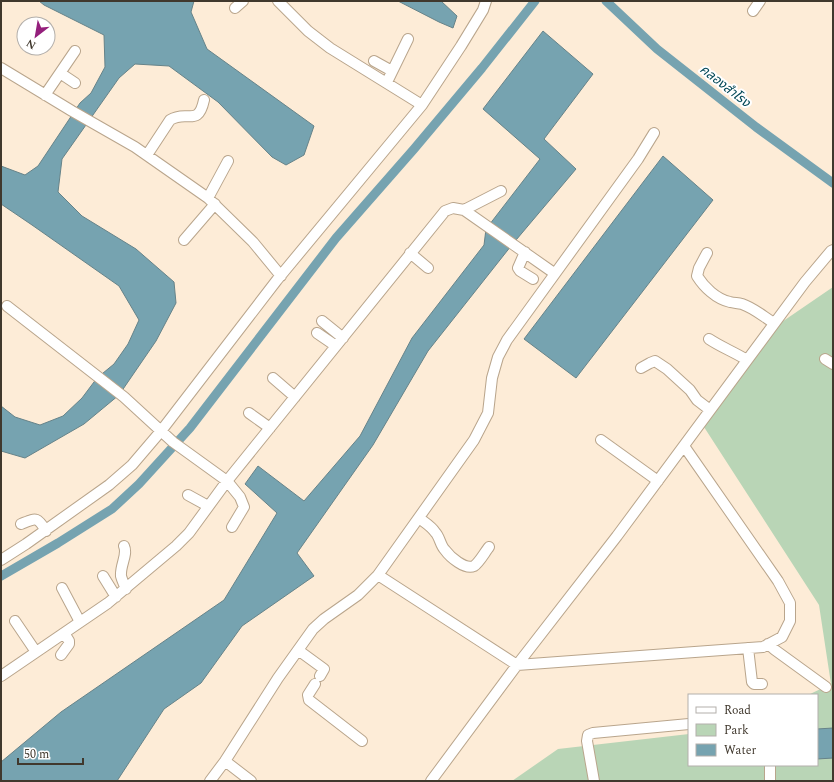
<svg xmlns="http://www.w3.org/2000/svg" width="834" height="782" font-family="Spectral,'Noto Sans Thai',serif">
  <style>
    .green { fill: #b9d5b6 }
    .water { fill: #76a3b0; stroke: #668389 }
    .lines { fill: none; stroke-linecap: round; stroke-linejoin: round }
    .canal { stroke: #76a3b0; stroke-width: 9 }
    .minor-casing { stroke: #b9a58c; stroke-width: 12 }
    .minor { stroke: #fff; stroke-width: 10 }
    .labels { text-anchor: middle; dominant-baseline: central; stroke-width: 4; stroke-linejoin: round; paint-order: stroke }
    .water-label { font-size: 13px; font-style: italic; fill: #004756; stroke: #fff }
  </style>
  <rect width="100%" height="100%" fill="#fdecd7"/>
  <path class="green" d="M833,287V781H512L558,749L689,734V765H817V695H808L831,684L819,605L704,427L776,326Z"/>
  <path class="water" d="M39,1H194L191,12L207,49L314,126L304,155L286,165L272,157L218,102L169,66L135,64L119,78L62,159L58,192L82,216L136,249L174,282L176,303L156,341L119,395L84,424L25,458L1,451V406L15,417L40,425L63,416L82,398L97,378L114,364L128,344L139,320L119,286L32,225L1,204V166L25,175L38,166L80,103L91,93L105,67L104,35L44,5Z
    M398,1H441L457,16L453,28L439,22Z
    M543,31L593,74L544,139L576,169L511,246L428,351L373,445L297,553L314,576L242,626L201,683L164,709L117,781H1V762L61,712L224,600L277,513L245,484L258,466L304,501L360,436L412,338L484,245L486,229L540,159L483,109Z
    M663,156L713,200L576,378L524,339Z
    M833,728V758L817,759V729Z"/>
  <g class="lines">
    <path class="canal" d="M606,1L657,49L756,127L833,183
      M1,576L58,543L112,509L139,484L190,428L336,238L414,149L482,68L535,1"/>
    <defs>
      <path id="minor" d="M278,1L308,31L330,48L422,105
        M235,8L243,1
        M753,11L760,1
        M374,61L392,71
        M1,68L72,111L135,147L208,198L253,242L281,276
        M60,73L75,83
        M387,82L408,39
        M45,95L75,51
        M147,155L170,120C187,109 198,128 204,100
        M208,198L228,161
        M464,210L501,191
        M184,240L215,204
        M525,252L518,268L520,271L533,279
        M410,253L428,268
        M707,253L699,268L697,276C704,287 716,299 730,302C734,303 738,303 742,304C754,308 764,317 774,323
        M7,306L124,397L173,442L227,481L240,497L244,507L232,527
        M322,321L343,338
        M317,333L336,346
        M709,339C721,347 734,352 747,360
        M825,359L833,364
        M641,368L650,363L655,361L667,369L690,390L697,400L710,410
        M273,378L295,397
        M249,413L270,428
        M601,440L658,481
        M188,495L208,506
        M419,518C424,522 431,526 435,532C440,537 440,545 445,550C450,557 465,570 474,566C479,563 485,552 489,547
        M21,524C36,518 37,516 46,531
        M124,546C128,555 120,565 121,576C122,580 124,584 126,589
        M1,560L26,544L109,485L132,465L161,431L277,280L422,105L461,46L483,10L486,1
        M378,575L517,665L763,647L782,637L790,621V603L778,581L684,446
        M103,576L116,597
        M62,588L80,622
        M15,621L36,652
        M768,644L775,650L826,687
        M748,648L752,682L754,684H762
        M298,650L324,669L320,676
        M61,655L69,644V641L64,633
        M1,676L108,603L176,546L189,533L227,481L445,211L453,208L464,210L554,273
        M315,684L308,695L309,700L362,741
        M225,761L251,781
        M210,781L225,761L278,678L313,629L324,619L358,595L378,575L474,440L488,413L492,378L498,357L507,340L638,159L654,133
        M431,781L517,665L617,536L805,282L831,251L833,250
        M594,781L587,741L588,735L593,733L689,724
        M770,781V765"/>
    </defs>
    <use href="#minor" class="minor-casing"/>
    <use href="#minor" class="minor"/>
  </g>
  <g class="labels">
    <g class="water-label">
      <text transform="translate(725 86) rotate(38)">คลองสำโรง</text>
    </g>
  </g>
  <rect width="834" height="782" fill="none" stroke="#40382d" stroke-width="4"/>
  <rect x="688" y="694" width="130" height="72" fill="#ffffff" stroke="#b3afab"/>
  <rect x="696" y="707" width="20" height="6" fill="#ffffff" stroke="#b3afab"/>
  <text x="724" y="714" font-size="12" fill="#40382d">Road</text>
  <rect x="696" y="724" width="20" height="12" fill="#b9d5b6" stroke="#b3afab"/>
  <text x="724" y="734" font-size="12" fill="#40382d">Park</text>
  <rect x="696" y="744" width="20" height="12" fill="#76a3b0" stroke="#b3afab"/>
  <text x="724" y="754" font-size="12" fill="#40382d">Water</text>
  <g transform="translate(36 36) rotate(211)"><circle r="19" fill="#ffffff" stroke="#b3afab"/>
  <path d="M0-3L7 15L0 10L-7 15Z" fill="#941f7c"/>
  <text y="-6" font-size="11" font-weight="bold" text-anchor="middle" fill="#40382d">N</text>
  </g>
  <path d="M18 758v6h65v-6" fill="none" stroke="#40382d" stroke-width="2"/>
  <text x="24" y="758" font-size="12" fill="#40382d" stroke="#ffffff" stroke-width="3" paint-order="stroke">50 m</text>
</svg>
